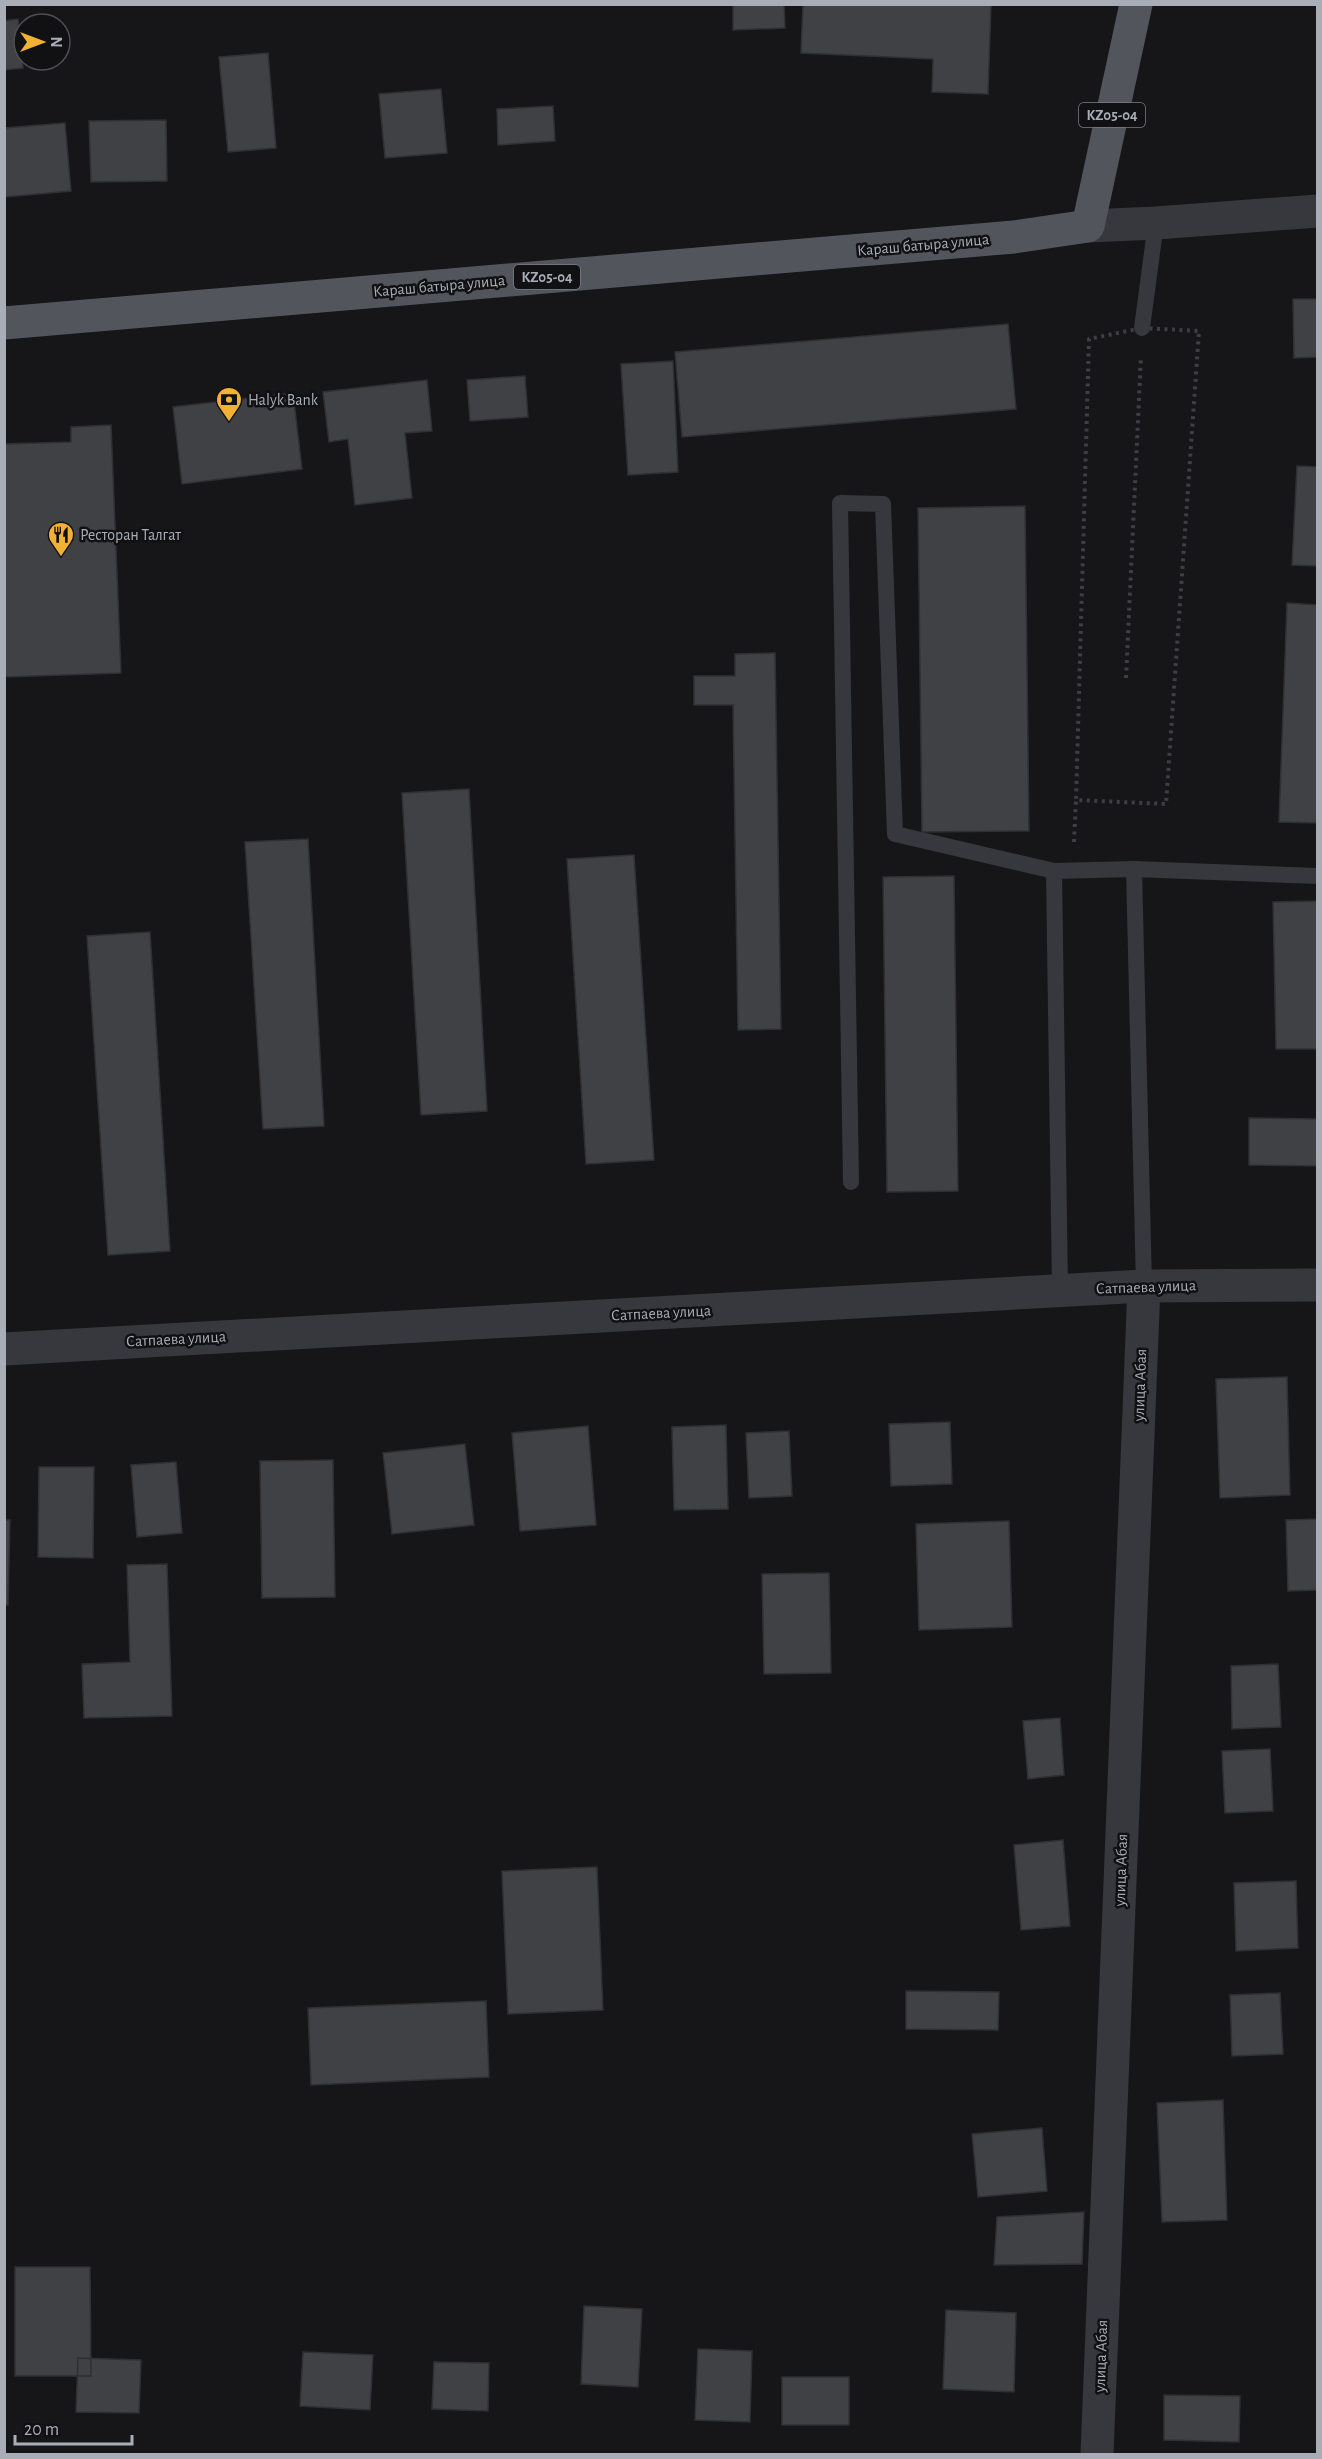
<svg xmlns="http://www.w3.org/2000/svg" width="1322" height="2459" font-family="'Alegreya Sans',sans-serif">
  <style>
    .building { fill: #404145; stroke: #303034; stroke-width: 1.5 }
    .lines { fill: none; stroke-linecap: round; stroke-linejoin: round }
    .path { stroke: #3d3f44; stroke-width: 4; stroke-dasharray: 3 4.5; stroke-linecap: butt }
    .service { stroke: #37383d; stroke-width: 16 }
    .minor { stroke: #37383d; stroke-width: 33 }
    .primary { stroke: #53555c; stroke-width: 33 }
    .labels { text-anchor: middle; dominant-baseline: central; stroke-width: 5; stroke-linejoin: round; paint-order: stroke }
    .shield { fill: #111113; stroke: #7b7e86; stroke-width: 1.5 }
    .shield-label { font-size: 15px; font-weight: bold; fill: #a8adb8 }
    .street-label { font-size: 16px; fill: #a8adb8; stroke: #111113 }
    .poi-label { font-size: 16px; fill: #a8adb8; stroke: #111113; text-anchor: start }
  </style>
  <rect width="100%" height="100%" fill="#161618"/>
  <path class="building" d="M733,4H784L785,28L733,30Z
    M803,4H991L988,94L932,92L933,59L801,53Z
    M18,19L23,68L4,70V21Z
    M268,53L276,148L228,152L219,57Z
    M441,89L447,153L385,158L379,94Z
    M553,106L555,141L498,145L497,109Z
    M166,120L167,181L91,182L89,121Z
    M65,123L71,191L5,197L4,128Z
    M1293,299H1318V357L1294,358Z
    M1008,324L1016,409L682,437L675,352Z
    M673,361L678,472L628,475L621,364Z
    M525,376L528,417L470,421L467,380Z
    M427,380L432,431L405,433L412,498L355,505L348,439L329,442L323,392Z
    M293,393L302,469L182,484L173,407Z
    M111,425L121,673L4,677V444L71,442V427Z
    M1297,466L1318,467V566L1292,565Z
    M1025,506L1029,831L922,832L918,508Z
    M1287,603L1318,605V823L1279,822Z
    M775,653L781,1029L738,1030L733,705H694V676H735V654Z
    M469,789L487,1111L421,1115L402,793Z
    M308,839L324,1126L263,1129L245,842Z
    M634,855L654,1160L586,1164L567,859Z
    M954,876L958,1191L887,1192L883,877Z
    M1318,901V1049H1276L1273,902Z
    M150,932L170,1251L108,1255L87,936Z
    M1249,1118L1318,1119V1166L1249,1165Z
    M1287,1377L1290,1495L1220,1498L1216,1379Z
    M950,1422L952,1484L891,1486L889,1424Z
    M726,1425L728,1509L674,1510L672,1427Z
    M588,1426L596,1525L520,1531L512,1433Z
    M789,1431L792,1496L749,1498L746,1433Z
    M465,1444L474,1525L392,1534L383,1453Z
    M333,1460L335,1597L262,1598L260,1461Z
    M176,1462L182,1533L137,1537L131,1465Z
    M39,1467H94L93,1558L38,1557Z
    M1318,1519V1590L1288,1591L1286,1520Z
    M4,1520H10L8,1605H4Z
    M1009,1521L1012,1627L919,1630L916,1524Z
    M167,1564L172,1716L84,1718L82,1664L130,1662L127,1565Z
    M829,1573L831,1673L764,1674L762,1574Z
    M1278,1664L1281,1727L1232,1729L1231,1666Z
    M1060,1718L1064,1775L1028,1779L1023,1721Z
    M1270,1749L1273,1811L1225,1813L1222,1751Z
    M1063,1840L1070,1926L1021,1930L1014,1845Z
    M597,1867L603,2010L508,2014L502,1871Z
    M1296,1881L1298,1948L1236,1951L1234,1883Z
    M906,1991L999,1992L998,2030L906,2029Z
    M1280,1993L1283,2054L1232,2056L1230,1995Z
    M486,2001L489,2077L311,2085L308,2008Z
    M1223,2100L1227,2220L1162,2222L1157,2103Z
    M1042,2128L1047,2191L978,2197L972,2134Z
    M1084,2212L1082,2264L994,2265L997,2217Z
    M15,2267H90L91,2376H15Z
    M584,2306L642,2309L638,2387L581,2384Z
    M946,2310L1016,2313L1014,2392L943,2389Z
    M698,2349L752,2351L750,2422L695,2420Z
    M303,2352L373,2355L370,2410L300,2406Z
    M78,2358L141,2360L139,2413L76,2412Z
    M434,2362L489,2363L488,2411L432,2409Z
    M782,2377H849V2425H782Z
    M1164,2395L1240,2396L1239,2442L1164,2440Z"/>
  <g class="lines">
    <path class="path" d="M1142,328L1199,331L1166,804L1076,800L1089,339Z
      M1126,678L1141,356
      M1074,842L1076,800"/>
    <path class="service" d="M1142,328L1156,223
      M1134,869L1144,1286
      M1054,871L1060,1291
      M851,1182L840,503L883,504L895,834L1054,871L1134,869L1318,876"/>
    <path class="minor" d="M1088,226L1156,223L1318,211
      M4,1349L1144,1286L1318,1285
      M1097,2454L1144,1286"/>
    <path class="primary" d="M4,323L1014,237L1088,226L1136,4"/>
  </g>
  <defs>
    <symbol id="bank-pin" viewBox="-11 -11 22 30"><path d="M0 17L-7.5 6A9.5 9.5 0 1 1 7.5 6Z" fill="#f2b134" stroke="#111113"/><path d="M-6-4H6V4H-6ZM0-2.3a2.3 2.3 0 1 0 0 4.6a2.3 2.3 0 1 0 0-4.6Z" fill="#111"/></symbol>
    <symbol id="restaurant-pin" viewBox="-11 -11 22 30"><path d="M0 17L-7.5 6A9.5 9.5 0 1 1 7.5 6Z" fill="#f2b134" stroke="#111113"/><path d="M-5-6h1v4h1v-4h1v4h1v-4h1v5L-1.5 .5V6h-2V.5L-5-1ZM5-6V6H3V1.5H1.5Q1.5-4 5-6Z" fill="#111"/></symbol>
  </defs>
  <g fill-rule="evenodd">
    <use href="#bank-pin" x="214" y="385" width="30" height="40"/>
    <use href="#restaurant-pin" x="46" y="520" width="30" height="40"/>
  </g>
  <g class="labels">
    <g class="shield">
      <rect x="1079" y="103" width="66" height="24" rx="4.5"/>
      <rect x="514" y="265" width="66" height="24" rx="4.5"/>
    </g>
    <g class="shield-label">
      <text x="1112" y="115">KZ05-04</text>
      <text x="547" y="277">KZ05-04</text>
    </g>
    <g class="street-label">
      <text transform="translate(923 245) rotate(-5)">Караш батыра улица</text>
      <text transform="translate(439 286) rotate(-5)">Караш батыра улица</text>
      <text transform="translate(1146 1287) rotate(-2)">Сатпаева улица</text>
      <text transform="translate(661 1313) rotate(-3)">Сатпаева улица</text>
      <text transform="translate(176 1339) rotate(-3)">Сатпаева улица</text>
      <text transform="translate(1140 1385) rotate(-88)">улица Абая</text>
      <text transform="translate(1121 1870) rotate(-88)">улица Абая</text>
      <text transform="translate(1101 2356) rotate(-88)">улица Абая</text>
    </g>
    <g class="poi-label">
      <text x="248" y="400">Halyk Bank</text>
      <text x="80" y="535">Ресторан Талгат</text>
    </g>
  </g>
  <rect width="1322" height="2459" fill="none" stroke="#a8adb8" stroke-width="12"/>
  <g transform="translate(42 42) rotate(90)"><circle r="28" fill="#111113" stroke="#4d4f55" stroke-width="1.5"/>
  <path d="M0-4.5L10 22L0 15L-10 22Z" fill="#f2b134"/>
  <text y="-9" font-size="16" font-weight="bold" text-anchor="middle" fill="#a8adb8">N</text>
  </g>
  <path d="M15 2435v9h117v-9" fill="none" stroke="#a8adb8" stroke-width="3"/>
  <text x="24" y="2435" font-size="18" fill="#a8adb8" stroke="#111113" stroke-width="4.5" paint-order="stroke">20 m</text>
</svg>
